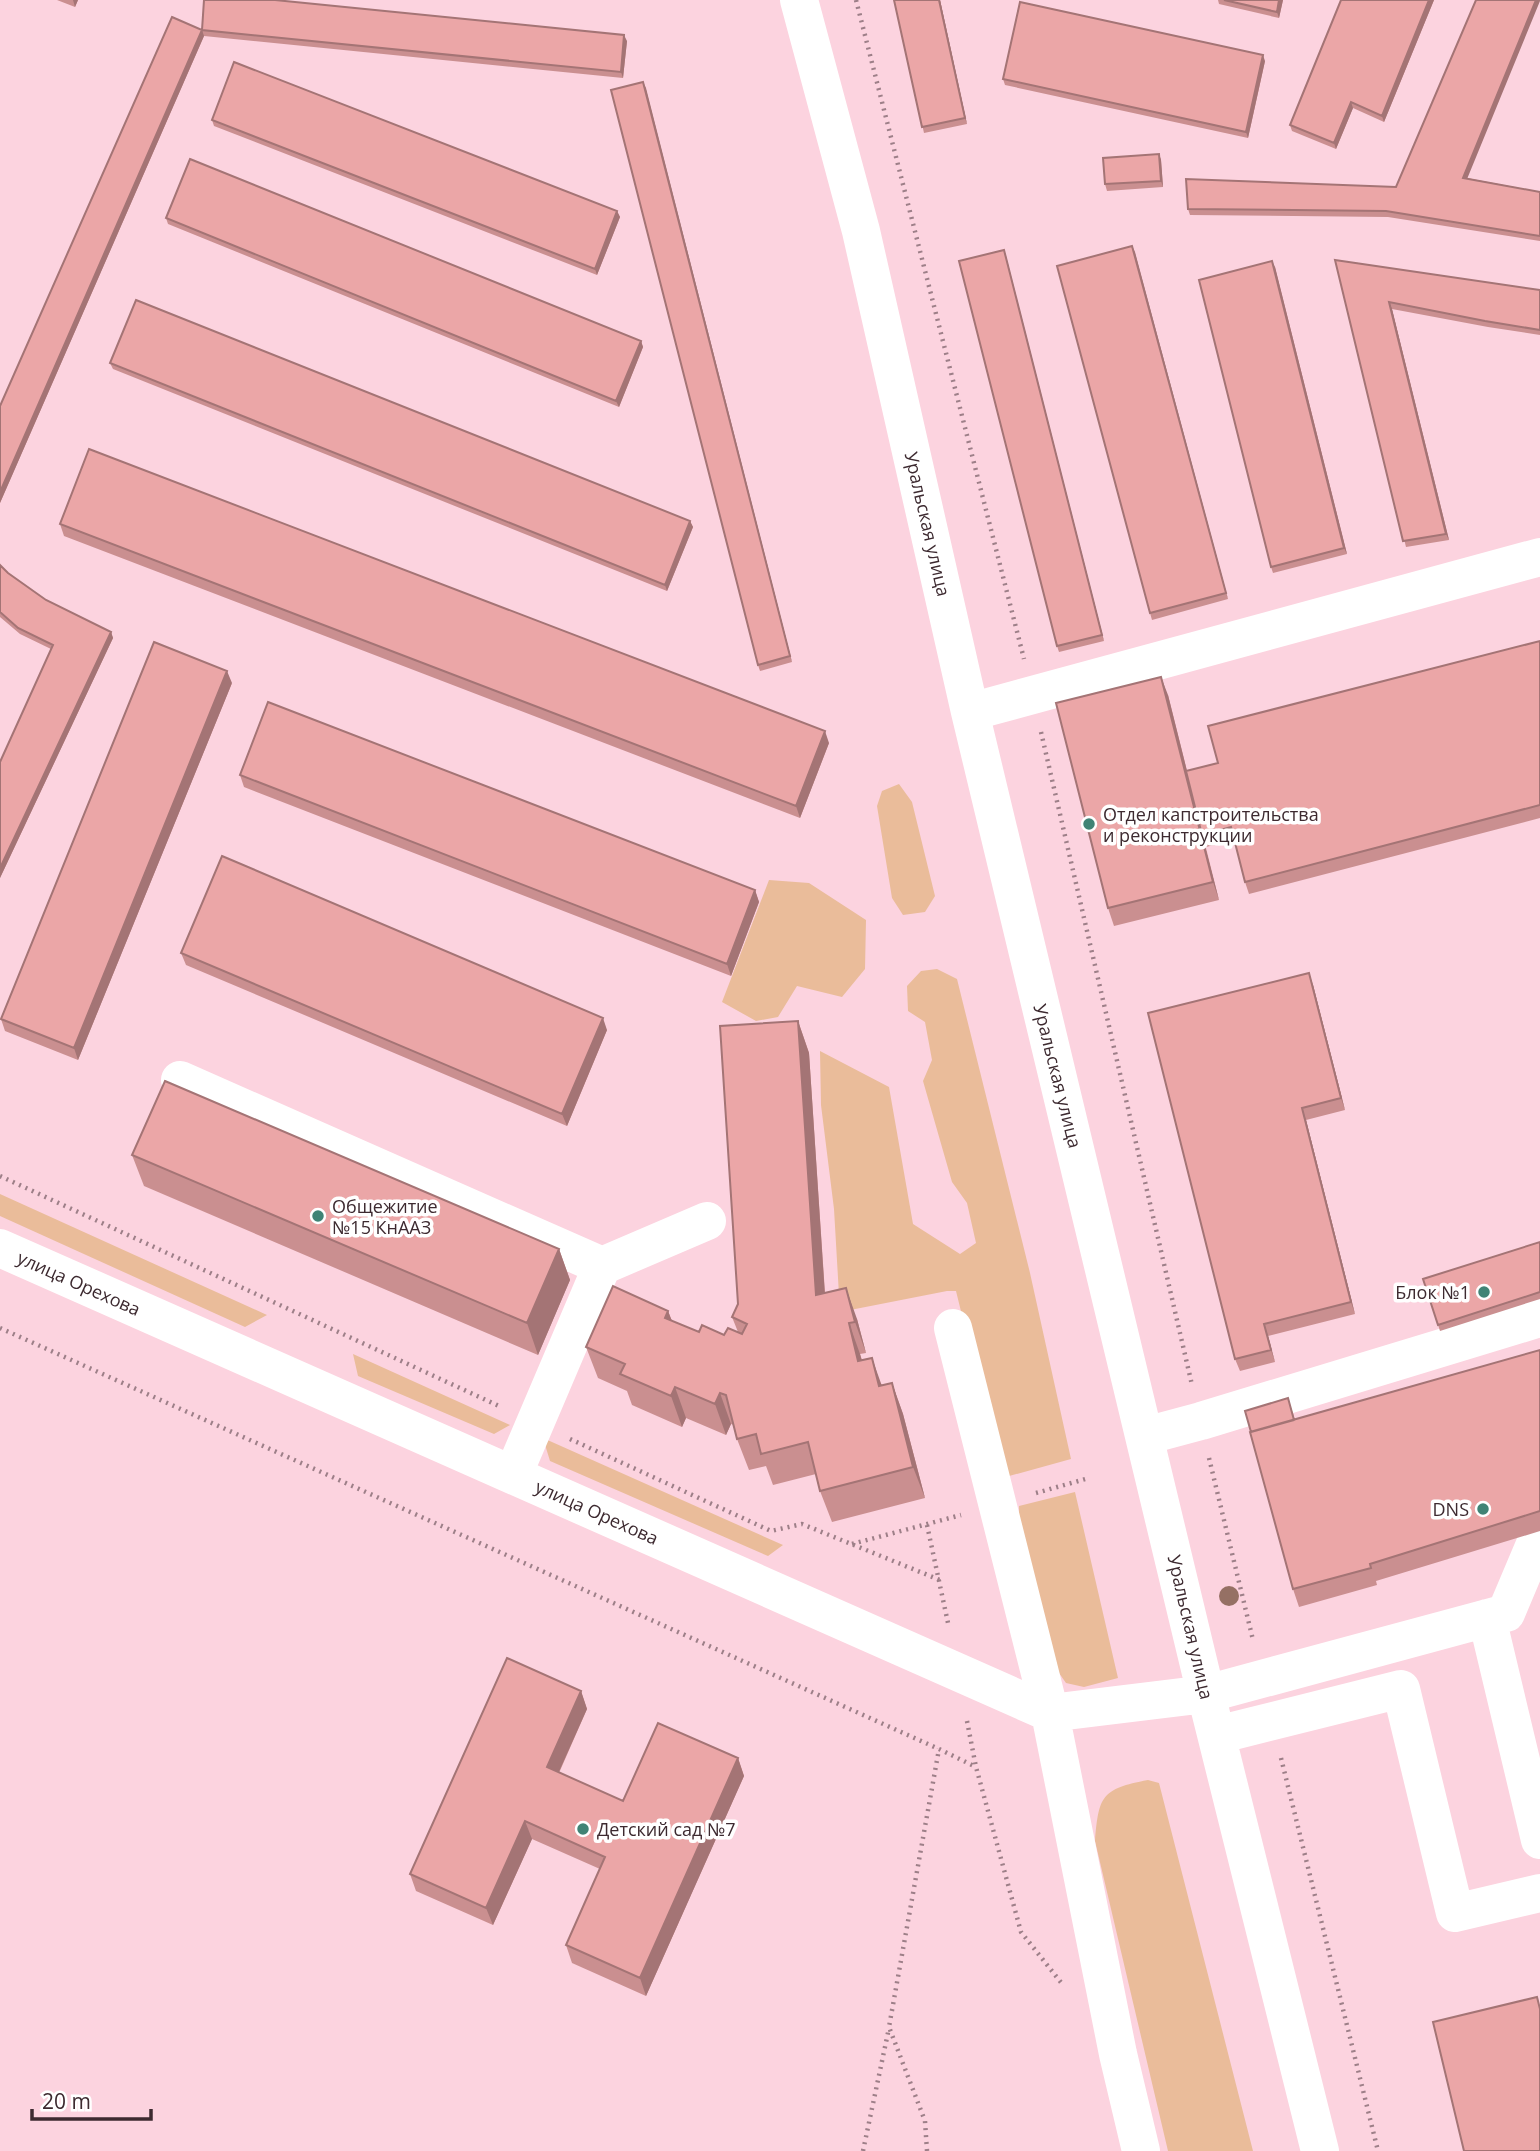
<svg xmlns="http://www.w3.org/2000/svg" width="1540" height="2151" font-family="'Open Sans',sans-serif">
  <style>
    .green { fill: #eabc9a }
    .lines { fill: none; stroke-linecap: round; stroke-linejoin: round }
    .path { stroke: #9d7f88; stroke-width: 4.5; stroke-dasharray: 2 5; stroke-linecap: butt }
    .minor { stroke: #fff; stroke-width: 38 }
    .tree { fill: #957064 }
    .wall { fill: #ca8f90 }
    .shaded-wall { fill: #a47475 }
    .building { fill: #eba6a7; stroke: #a47475; stroke-width: 2 }
    .poi-dot { fill: #408375; stroke: #fff; stroke-width: 2.5 }
    .labels { text-anchor: middle; dominant-baseline: central; stroke-width: 7; stroke-linejoin: round; paint-order: stroke }
    .street-label { font-size: 18px; fill: #3d2a30; stroke: #fff }
    .poi-label { font-size: 18px; fill: #3d2a30; stroke: #fff; text-anchor: start }
  </style>
  <rect width="100%" height="100%" fill="#fcd3df"/>
  <path class="green" d="M899,784L912,802L935,896L925,912L903,915L892,898L877,806L882,791Z
    M769,880L809,883L866,920L865,969L842,997L797,986L778,1017L756,1021L722,1002Z
    M937,969L957,979L1030,1273L1071,1459L1002,1478L956,1291H947L840,1312L834,1209L821,1105L820,1051L889,1087L913,1224L960,1254L976,1243L967,1203L952,1182L923,1081L932,1060L925,1022L908,1011L907,986L921,971Z
    M0,1194L267,1315L245,1327L0,1216Z
    M353,1354L510,1425L494,1434L358,1376Z
    M543,1438L783,1545L768,1556L550,1461Z
    M1075,1492L1118,1678L1084,1687L1066,1683L1052,1663L1019,1521V1506Z
    M1148,1780L1159,1783L1253,2151H1168L1095,1841C1099,1796 1101,1789 1148,1780Z"/>
  <g class="lines">
    <path class="path" d="M856,0L1024,659
      M1041,732L1192,1385
      M0,1176L499,1406
      M0,1328L939,1749L976,1767
      M570,1439L771,1531L802,1524L940,1580
      M1209,1458L1253,1640
      M1036,1493L1089,1478
      M927,1525L948,1623
      M852,1544L961,1515
      M967,1721L976,1767L1021,1932L1063,1985
      M1281,1758L1378,2151
      M863,2151L889,2028
      M927,2151L925,2121L889,2027L939,1749"/>
    <path class="minor" d="M799,0L861,231L970,712L1206,1694L1320,2151
      M970,712L1540,557
      M180,1080L602,1266L707,1221
      M0,1248L1050,1713L1206,1694L1506,1613L1536,1542L1540,1541
      M953,1328L1050,1713L1118,2054L1141,2151
      M1145,1436L1201,1421L1540,1318
      M513,1475L602,1266
      M1487,1618L1540,1840
      M1217,1735L1401,1689L1455,1913L1540,1893"/>
  </g>
  <circle class="tree" cx="1229" cy="1596" r="10"/>
  <path class="wall" d="M57,0H78L75,7Z
    M894,0H940L967,124L924,133Z
    M1218,0H1283L1279,18L1219,4Z
    M1341,0H1434L1384,122L1353,108L1336,149L1292,131L1290,125Z
    M202,30L627,41L623,78L204,36L0,503V406Z
    M1265,61L1248,138L1005,85L1003,79Z
    M643,82L792,662L760,671L758,665Z
    M212,120L617,211L620,217L597,275L214,126Z
    M1159,154L1161,160L1163,187L1107,191L1105,184Z
    M1467,178L1540,192V241L1388,217L1190,215L1188,209Z
    M166,218L641,341L643,347L619,407L168,224Z
    M1132,246L1228,599L1152,620L1150,613Z
    M1004,250L1104,641L1059,652L1057,646Z
    M1335,260L1540,290V335L1488,327L1392,309L1449,540L1406,547Z
    M1275,267L1347,554L1273,573L1271,567Z
    M110,363L690,521L693,527L667,591L113,369Z
    M60,524L829,743L800,818L64,536Z
    M0,565L8,573L46,600L111,632L113,638L0,878V762L51,649L20,634L0,617Z
    M1540,641V818L1249,894L1245,882L1234,840L1206,847L1205,844L1219,900L1114,926L1108,908L1168,695L1187,771L1218,763Z
    M232,683L78,1060L5,1031L1,1019Z
    M240,775L755,890L759,902L731,976L244,787Z
    M181,953L607,1030L567,1126L186,965Z
    M1313,985L1345,1110L1306,1120L1355,1314L1268,1336L1275,1362L1240,1371L1235,1359Z
    M798,1021L809,1053L825,1293L857,1319L866,1353L860,1354L862,1360L882,1385L892,1383L903,1414L925,1498L832,1522L820,1491L816,1474L773,1485L766,1466L749,1470L737,1439L734,1425L731,1424L726,1435L686,1418L682,1427L632,1405L627,1391L598,1378L586,1347L668,1311L672,1321L699,1332L724,1335L738,1332L732,1317L738,1304Z
    M132,1155L559,1249L570,1280L538,1355L144,1186Z
    M1540,1242V1299L1440,1331L1423,1279Z
    M1540,1350V1531L1376,1581L1377,1585L1299,1607L1293,1589L1288,1398L1295,1420Z
    M581,1691L587,1709L559,1773L623,1801L738,1758L744,1776L646,1996L572,1963L566,1945L600,1869L532,1839L493,1925L416,1891L410,1874Z"/>
  <path class="shaded-wall" d="M73,0H78L75,7Z
    M939,0H940L967,124L965,118Z
    M1279,0H1283L1279,18L1277,12Z
    M1429,0H1434L1384,122L1382,116Z
    M1536,0H1540V1L1465,184L1463,178Z
    M202,30L204,36L0,503V492Z
    M624,35L627,41L623,78L621,72Z
    M1263,55L1265,61L1248,138L1246,132Z
    M643,82L646,88L792,662L790,656Z
    M1351,102L1353,108L1336,149L1334,143Z
    M1159,154L1161,160L1163,187L1161,181Z
    M617,211L620,217L597,275L595,269Z
    M1132,246L1135,252L1228,599L1226,593Z
    M1004,250L1006,256L1104,641L1102,635Z
    M1272,261L1275,267L1347,554L1344,548Z
    M1389,302L1392,309L1449,540L1446,534Z
    M641,341L643,347L619,407L616,401Z
    M690,521L693,527L667,591L665,585Z
    M111,632L113,638L0,878V868Z
    M227,671L232,683L78,1060L74,1048Z
    M1161,677L1168,695L1203,835H1202L1219,900L1213,882Z
    M825,731L829,743L800,818L796,806Z
    M755,890L759,902L731,976L727,964Z
    M1309,973L1313,985L1345,1110L1341,1098Z
    M603,1018L607,1030L567,1126L562,1114Z
    M798,1021L809,1053L827,1327L816,1295Z
    M1302,1108L1306,1120L1355,1314L1351,1302Z
    M559,1249L570,1280L538,1355L527,1323Z
    M846,1288L857,1319L866,1353L855,1322Z
    M668,1311L680,1342L665,1318Z
    M849,1323L860,1354L870,1392L858,1361Z
    M1264,1324L1268,1336L1275,1362L1271,1350Z
    M872,1358L883,1389L879,1386Z
    M892,1383L903,1414L925,1498L913,1467Z
    M675,1387L686,1418L682,1427L671,1396Z
    M720,1393L731,1424L726,1435L715,1404Z
    M581,1691L587,1709L553,1785L547,1767Z
    M738,1758L744,1776L646,1996L640,1978Z
    M525,1821L532,1839L493,1925L486,1908Z"/>
  <path class="building" d="M204,0H275L624,35L621,72L202,30Z
    M894,0H939L965,118L922,127Z
    M1224,0H1279L1277,12Z
    M1341,0H1429L1382,116L1351,102L1334,143L1290,125Z
    M1476,0H1536L1463,178L1540,192V236L1386,211L1188,209L1186,179L1396,187Z
    M1020,2L1263,55L1246,132L1003,79Z
    M172,17L202,30L0,492V406Z
    M234,62L617,211L595,269L212,120Z
    M643,82L790,656L758,665L611,90Z
    M1159,154L1161,181L1105,184L1103,158Z
    M190,159L641,341L616,401L166,218Z
    M1132,246L1226,593L1150,613L1057,266Z
    M1004,250L1102,635L1057,646L959,261Z
    M1335,260L1540,290V330L1485,321L1389,302L1446,534L1403,541Z
    M1272,261L1344,548L1271,567L1199,280Z
    M136,300L690,521L665,585L110,363Z
    M89,449L825,731L796,806L60,524Z
    M0,565L8,573L46,600L111,632L0,868V762L53,645L18,628L0,612Z
    M1540,641V805L1245,882L1231,827L1202,835L1186,771L1218,763L1208,726Z
    M154,642L227,671L74,1048L1,1019Z
    M1161,677L1213,882L1108,908L1056,703Z
    M268,702L755,890L727,964L240,775Z
    M222,856L603,1018L562,1114L181,953Z
    M1309,973L1341,1098L1302,1108L1351,1302L1264,1324L1271,1350L1235,1359L1148,1013Z
    M798,1021L816,1295L846,1288L855,1322L849,1323L858,1361L872,1358L879,1386L892,1383L913,1467L820,1491L808,1442L761,1454L756,1434L737,1439L726,1395L720,1393L715,1404L675,1387L671,1396L620,1374L625,1364L586,1347L613,1286L668,1311L665,1318L699,1332L702,1325L724,1335L728,1328L742,1334L747,1324L732,1317L738,1304L720,1026Z
    M165,1081L559,1249L527,1323L132,1155Z
    M1540,1242V1292L1438,1325L1423,1279Z
    M1540,1350V1511L1370,1564L1371,1568L1293,1589L1250,1432Z
    M1288,1398L1294,1420L1251,1432L1245,1411Z
    M507,1658L581,1691L547,1767L623,1801L658,1723L738,1758L640,1978L566,1945L605,1857L525,1821L486,1908L410,1874Z
    M1537,1997L1540,2009V2151H1464L1433,2022Z"/>
  <g class="poi-dot">
    <circle cx="1089" cy="824" r="7"/>
    <circle cx="318" cy="1216" r="7"/>
    <circle cx="1484" cy="1292" r="7"/>
    <circle cx="1483" cy="1509" r="7"/>
    <circle cx="583" cy="1829" r="7"/>
  </g>
  <g class="labels">
    <g class="street-label">
      <text transform="translate(928 524) rotate(77)">Уральская улица</text>
      <text transform="translate(1058 1076) rotate(76)">Уральская улица</text>
      <text transform="translate(79 1283) rotate(24)">улица Орехова</text>
      <text transform="translate(597 1512) rotate(24)">улица Орехова</text>
      <text transform="translate(1191 1627) rotate(77)">Уральская улица</text>
    </g>
    <g class="poi-label">
      <text x="1103" y="814">Отдел капстроительства<tspan x="1103" dy="21">и реконструкции</tspan></text>
      <text x="332" y="1206">Общежитие<tspan x="332" dy="21">№15 КнААЗ</tspan></text>
      <text x="1470" y="1292" text-anchor="end">Блок №1</text>
      <text x="1469" y="1509" text-anchor="end">DNS</text>
      <text x="597" y="1829">Детский сад №7</text>
    </g>
  </g>
  <path d="M32 2109v10h119v-10" fill="none" stroke="#3d2a30" stroke-width="3.5"/>
  <text x="42" y="2109" font-size="21" fill="#3d2a30" stroke="#ffffff" stroke-width="5" paint-order="stroke">20 m</text>
</svg>
